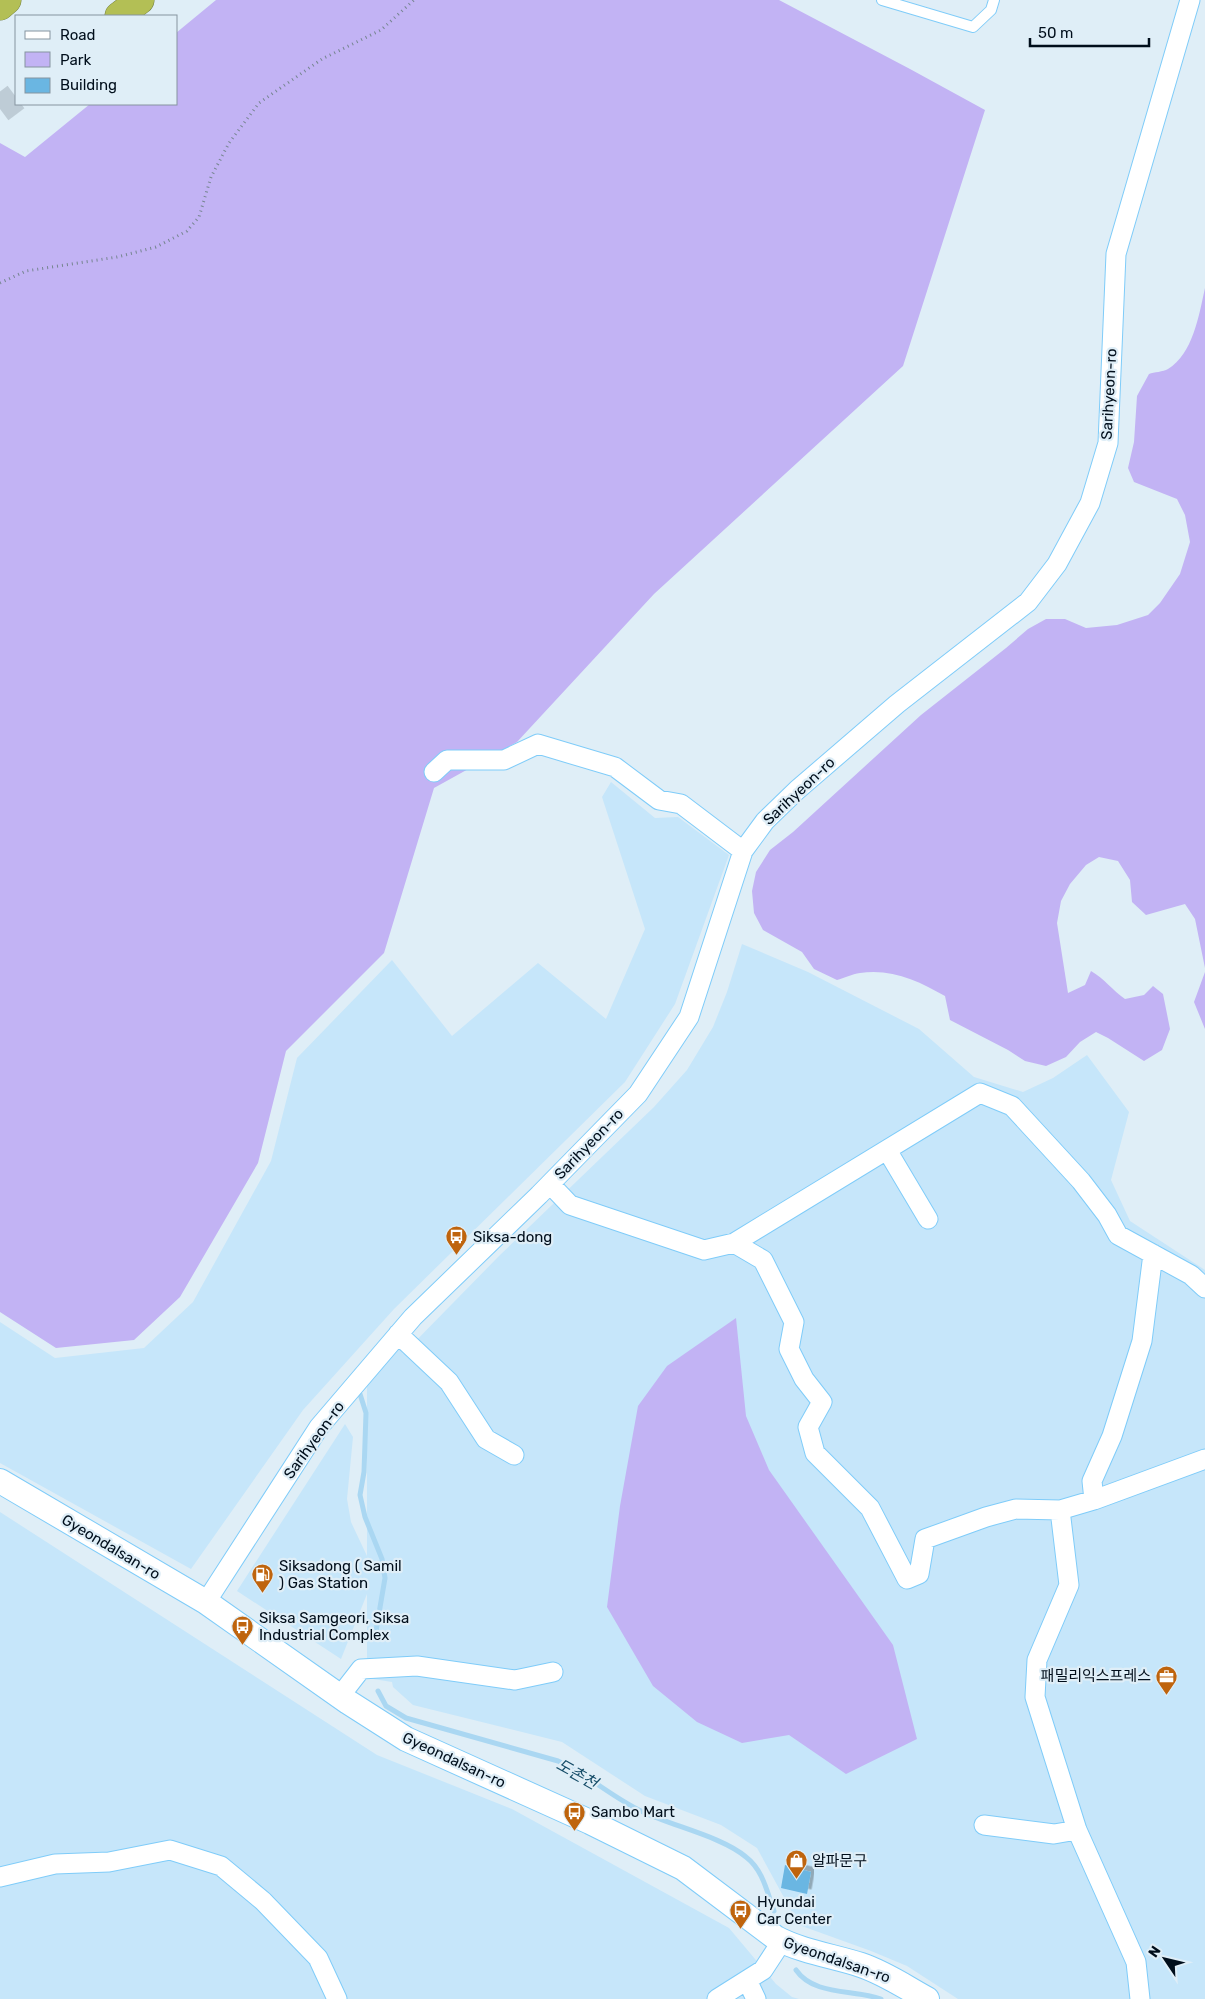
<svg xmlns="http://www.w3.org/2000/svg" width="1205" height="1999" font-family="Rubik,'Noto Sans KR',sans-serif">
  <style>
    .built { fill: #c6e6fa }
    .green { fill: #c2b3f4 }
    .lines { fill: none; stroke-linecap: round; stroke-linejoin: round }
    .stream { stroke: #aad7f2; stroke-width: 5 }
    .building { fill: #6ab6e2; filter: url(#shadow) }
    .motorway-tunnel { stroke: #beccd6; stroke-width: 28; stroke-dasharray: 28 14; stroke-linecap: butt }
    .service-casing { stroke: #7fccf9; stroke-width: 12 }
    .minor-casing { stroke: #7fccf9; stroke-width: 21 }
    .tertiary-casing { stroke: #7fccf9; stroke-width: 26 }
    .motorway-casing { stroke: #748141; stroke-width: 29 }
    .path { stroke: #768590; stroke-width: 3; stroke-dasharray: 1 4; stroke-linecap: butt }
    .service { stroke: #fff; stroke-width: 10 }
    .minor { stroke: #fff; stroke-width: 19 }
    .tertiary { stroke: #fff; stroke-width: 24 }
    .motorway { stroke: #b3bf55; stroke-width: 28 }
    .labels { text-anchor: middle; dominant-baseline: central; stroke-width: 4.5; stroke-linejoin: round; paint-order: stroke }
    .street-label { font-size: 15px; fill: #000e1b; stroke: #dfeef7 }
    .poi-label { font-size: 15px; fill: #000e1b; stroke: #dfeef7; text-anchor: start }
    .water-label { font-size: 16px; font-style: italic; fill: #154c68; stroke: #dfeef7 }
  </style>
  <defs>
    <filter id="shadow"><feDropShadow dx="4.5" dy="-4.5" stdDeviation="0" flood-color="#0004"/></filter>
  </defs>
  <rect width="100%" height="100%" fill="#dfeef7"/>
  <path class="built" d="M611,782L655,818L678,817L729,855L675,1004L625,1082L394,1309L303,1410L191,1569L0,1463V1322L55,1358L144,1348L193,1302L271,1161L297,1058L392,960L452,1036L538,963L606,1019L645,929L602,797Z
    M742,944L808,972L919,1029L974,1077L1023,1092L1053,1078L1087,1055L1129,1112L1111,1180L1130,1221L1205,1270V1999H958L907,1966L871,1951L799,1925L757,1848L721,1825L645,1796L562,1742L413,1705L393,1687L392,1682L367,1678V1594L341,1659L237,1591L345,1424L353,1437L347,1499L351,1522L367,1556V1380L399,1347L403,1354L500,1255L654,1107L687,1070L713,1027L727,992Z
    M0,1512L377,1755L512,1809L729,1928L776,1984L792,1997L799,1999H0Z"/>
  <path class="green" d="M216,0H779L910,69L985,110L903,366L654,594L517,742L434,788L384,953L286,1051L258,1163L180,1297L134,1340L56,1348L0,1312V143L25,157L90,104H176V33Z
    M1205,288V968L1195,919L1185,904L1146,915L1132,902L1130,880L1118,861L1099,857L1086,865L1070,884L1061,901L1057,923L1068,993L1085,985L1091,971C1105,979 1112,990 1125,999L1144,995L1153,986L1163,994L1170,1029L1162,1050L1144,1061L1108,1038L1096,1032L1080,1042L1066,1057L1046,1066L1025,1061L1008,1050L950,1020L945,996C919,981 891,968 860,973C852,974 844,978 837,980L814,969L802,952L763,930L754,913L752,891L756,872L770,850L793,832L921,715L1006,648L1028,629L1046,619H1065L1086,628L1117,625L1148,615L1160,603L1180,574L1190,542L1185,515L1177,499L1134,482L1128,468L1134,442L1137,396L1149,374C1154,372 1163,372 1168,369C1193,354 1199,315 1205,288Z
    M1205,972V1029L1194,1002Z
    M736,1318L746,1416L769,1470L893,1645L917,1739L846,1774L789,1735L742,1743L697,1722L653,1686L607,1607L620,1506L638,1406L667,1366Z"/>
  <g class="lines">
    <path class="stream" d="M360,1394L366,1413L364,1472L360,1495L365,1517L382,1559L385,1578L376,1631
      M378,1691L386,1706L406,1718L558,1761C588,1775 612,1797 641,1811C671,1826 721,1836 746,1857C763,1870 767,1892 774,1911
      M796,1970C814,1996 853,1989 881,1999"/>
  </g>
  <path class="building" d="M785,1865L811,1872L807,1894L781,1888Z"/>
  <g class="lines">
    <path class="motorway-tunnel" d="M0,109L16,97"/>
    <defs>
      <path id="service" d="M882,0L973,27L991,10L994,0"/>
      <path id="minor" d="M434,772L447,760H504L538,744L615,767L659,800L681,804L743,851
        M887,1150L928,1219
        M550,1184L570,1205L704,1250L734,1243L980,1093L1012,1106L1081,1181L1107,1215L1118,1235L1191,1275L1205,1288
        M734,1243L763,1260L794,1322L789,1349L804,1379L822,1402L808,1427L815,1453L870,1508L907,1579L919,1574L925,1539L986,1517L1016,1509L1060,1510
        M398,1334L449,1382L486,1439L514,1455
        M1094,1500L1092,1481L1112,1436L1142,1341L1153,1254
        M206,1602L319,1427L413,1317L539,1195L638,1094L689,1017L743,851L765,821L797,790L897,704L1028,602L1057,564L1090,503L1108,443L1116,254L1190,0
        M340,1696L361,1669L417,1666L515,1680L553,1672
        M984,1825L1054,1834L1077,1830
        M0,1877L55,1864L109,1862L170,1850L221,1866L263,1901L318,1958L337,1999
        M747,1980L756,1999
        M717,1999L763,1970L782,1941
        M1140,1999L1136,1962L1077,1830L1035,1697L1037,1660L1069,1585L1060,1510L1094,1500L1205,1459"/>
      <path id="tertiary" d="M0,1481L206,1602L348,1702L406,1739L590,1822L683,1868L776,1938C803,1952 833,1956 861,1965C885,1973 905,1987 927,1999"/>
      <path id="motorway" d="M0,6L7,0
        M119,16L140,0"/>
    </defs>
    <use href="#service" class="service-casing"/>
    <use href="#minor" class="minor-casing"/>
    <use href="#tertiary" class="tertiary-casing"/>
    <use href="#motorway" class="motorway-casing"/>
    <path class="path" d="M0,283L26,271L117,257L156,247L187,231L199,217L211,177L229,143L259,103L322,59L381,30L414,0"/>
    <use href="#service" class="service"/>
    <use href="#minor" class="minor"/>
    <use href="#tertiary" class="tertiary"/>
    <use href="#motorway" class="motorway"/>
  </g>
  <defs>
    <symbol id="bus-pin" viewBox="-11 -11 22 30"><path d="M0 17L-7.5 6A9.5 9.5 0 1 1 7.5 6Z" fill="#bf640d" stroke="#dfeef7"/><path d="M-5-6H5V4H4V6H2V4H-2V6H-4V4H-5ZM-3.5-4V0h7V-4ZM-3.5 1.2v1.5H-2V1.2ZM2 1.2v1.5H3.5V1.2Z" fill="#fff"/></symbol>
    <symbol id="fuel-pin" viewBox="-11 -11 22 30"><path d="M0 17L-7.5 6A9.5 9.5 0 1 1 7.5 6Z" fill="#bf640d" stroke="#dfeef7"/><path d="M-5.5-6h7V0h2V4h1.3V-2.5L3-4.5l.8-.8L6-3V5H2.5V1h-1V6h-7ZM-4.2-4.7v3.2H.2V-4.7Z" fill="#fff"/></symbol>
    <symbol id="office-pin" viewBox="-11 -11 22 30"><path d="M0 17L-7.5 6A9.5 9.5 0 1 1 7.5 6Z" fill="#bf640d" stroke="#dfeef7"/><path d="M-6-3h4V-5.5h4V-3h4V5H-6ZM-1-4.5V-3h2v-1.5ZM-6 0V1H6V0Z" fill="#fff"/></symbol>
    <symbol id="shop-pin" viewBox="-11 -11 22 30"><path d="M0 17L-7.5 6A9.5 9.5 0 1 1 7.5 6Z" fill="#bf640d" stroke="#dfeef7"/><path d="M-5-2.5h2.3a2.7 3.5 0 0 1 5.4 0H5L5.5 6h-11ZM-1.5-2.5h3a1.5 2.3 0 0 0-3 0Z" fill="#fff"/></symbol>
  </defs>
  <g fill-rule="evenodd">
    <use href="#bus-pin" x="444" y="1224" width="25" height="34"/>
    <use href="#fuel-pin" x="250" y="1562" width="25" height="34"/>
    <use href="#bus-pin" x="230" y="1614" width="25" height="34"/>
    <use href="#office-pin" x="1154" y="1664" width="25" height="34"/>
    <use href="#bus-pin" x="562" y="1800" width="25" height="34"/>
    <use href="#shop-pin" x="784" y="1848" width="25" height="34"/>
    <use href="#bus-pin" x="728" y="1898" width="25" height="34"/>
  </g>
  <g class="labels">
    <g class="street-label">
      <text transform="translate(1109 394) rotate(-87)">Sarihyeon-ro</text>
      <text transform="translate(799 791) rotate(-43)">Sarihyeon-ro</text>
      <text transform="translate(589 1144) rotate(-46)">Sarihyeon-ro</text>
      <text transform="translate(314 1440) rotate(-54)">Sarihyeon-ro</text>
      <text transform="translate(111 1547) rotate(31)">Gyeondalsan-ro</text>
      <text transform="translate(454 1760) rotate(25)">Gyeondalsan-ro</text>
      <text transform="translate(837 1960) rotate(19)">Gyeondalsan-ro</text>
    </g>
    <g class="poi-label">
      <text x="473" y="1237">Siksa-dong</text>
      <text x="279" y="1566">Siksadong ( Samil<tspan x="279" dy="17">) Gas Station</tspan></text>
      <text x="259" y="1618">Siksa Samgeori, Siksa<tspan x="259" dy="17">Industrial Complex</tspan></text>
      <text x="1151" y="1676" text-anchor="end">패밀리익스프레스</text>
      <text x="591" y="1812">Sambo Mart</text>
      <text x="812" y="1861">알파문구</text>
      <text x="757" y="1902">Hyundai<tspan x="757" dy="17">Car Center</tspan></text>
    </g>
    <g class="water-label">
      <text transform="translate(577 1774) rotate(29)">도촌천</text>
    </g>
  </g>
  <rect x="15" y="15" width="162" height="90" fill="#dfeef7" stroke="#86949f"/>
  <rect x="25" y="31" width="25" height="8" fill="#ffffff" stroke="#86949f"/>
  <text x="60" y="40" font-size="15" fill="#000e1b">Road</text>
  <rect x="25" y="52" width="25" height="15" fill="#c2b3f4" stroke="#86949f"/>
  <text x="60" y="65" font-size="15" fill="#000e1b">Park</text>
  <rect x="25" y="78" width="25" height="15" fill="#6ab6e2" stroke="#86949f"/>
  <text x="60" y="90" font-size="15" fill="#000e1b">Building</text>
  <g transform="translate(1165 1959) rotate(305)" stroke="#dfeef7" stroke-width="4" paint-order="stroke">
  <path d="M0-4L9 19L0 12L-9 19Z" fill="#000e1b"/>
  <text y="-8" font-size="14" font-weight="bold" text-anchor="middle" fill="#000e1b">N</text>
  </g>
  <path d="M1030 38v8h119v-8" fill="none" stroke="#000e1b" stroke-width="2.5"/>
  <text x="1038" y="38" font-size="15" fill="#000e1b" stroke="#dfeef7" stroke-width="4" paint-order="stroke">50 m</text>
</svg>
